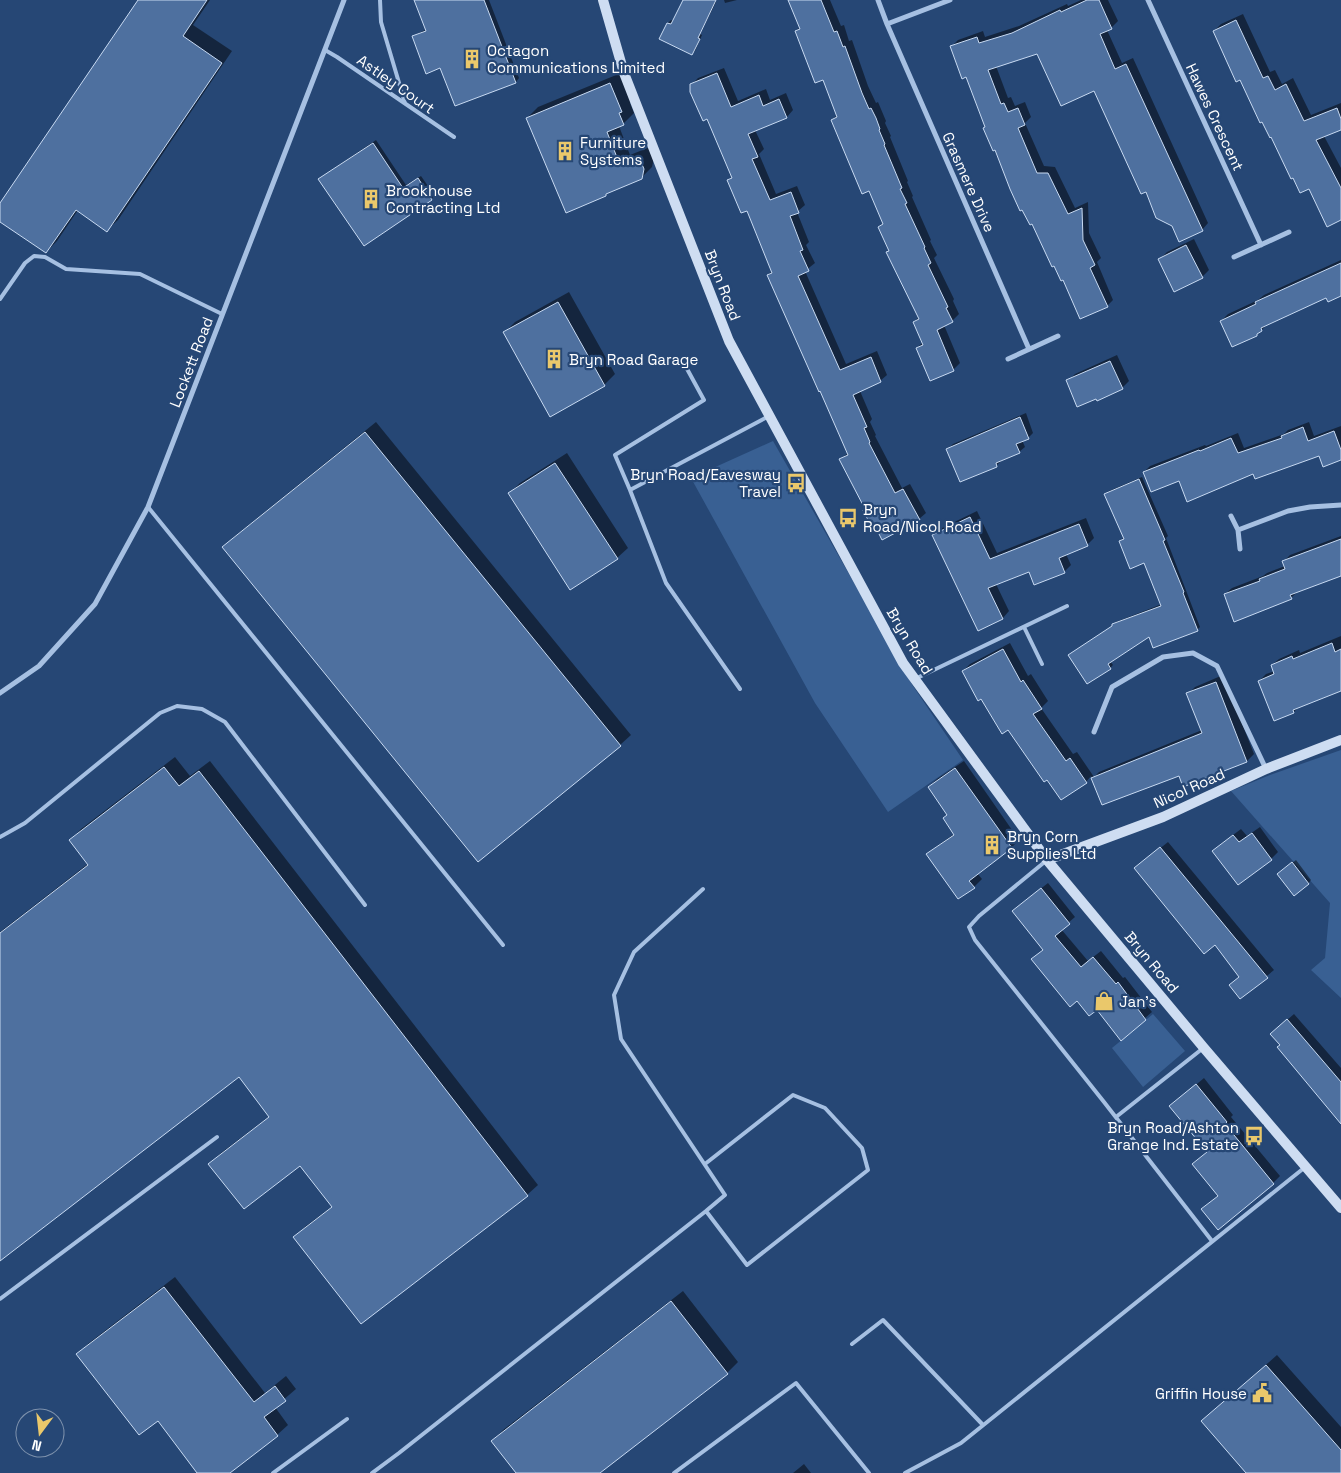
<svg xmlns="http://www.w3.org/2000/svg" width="1341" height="1473" font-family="'Space Grotesk',sans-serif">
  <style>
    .green { fill: #396093 }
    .shadow { fill: #0007 }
    .building { fill: #4e709f; stroke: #c8daf2 }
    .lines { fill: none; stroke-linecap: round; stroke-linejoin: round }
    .lane { stroke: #a6c0e2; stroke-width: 4 }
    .street { stroke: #a6c0e2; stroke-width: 5 }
    .secondary { stroke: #ceddf2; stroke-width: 10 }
    .labels { text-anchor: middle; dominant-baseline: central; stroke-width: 4.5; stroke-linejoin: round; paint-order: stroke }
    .poi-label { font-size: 15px; fill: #fff; stroke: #264775; text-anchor: start }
    .street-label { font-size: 15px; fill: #fff; stroke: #264775 }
  </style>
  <rect width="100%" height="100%" fill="#264775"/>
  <path class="green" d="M773,441L913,686L963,760L888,812L815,703L691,478Z
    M1341,750V998L1311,970L1325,958L1330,903L1231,791L1270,775Z
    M1153,1014L1185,1051L1143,1087L1112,1048Z"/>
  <path class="shadow" d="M140,0H210L193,25L232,51L118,220L107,230L78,210L57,241L46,252L0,221V206Z
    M416,0H489L519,78L516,82L455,105L441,67L414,37L417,34L427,29Z
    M684,0H713L716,2L700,34L702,35L695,51L691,54L660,39L668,23L671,20L674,21Z
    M724,0H737L725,3Z
    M789,0H830L841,26L844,25L849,41L852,40L868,86L876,103L878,102L886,121L885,123L891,136L890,137L908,181L907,182L913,196L912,197L931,240L930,241L937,255L934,258L954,299L953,301L959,314L952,321L944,325L960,363L953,370L917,348L923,342L914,322L919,317L879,227L884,222L870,189L832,120L837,115L824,79L796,31L800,27Z
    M1081,0H1108L1118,21L1111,28L1107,30L1122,63L1133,58L1208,223L1202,230L1172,225L1146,190L1095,89L1037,52L996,66L1008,98L1011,97L1015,106L1025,102L1031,117L1025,123L1044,166L1055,167L1075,208L1088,202L1089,233L1101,258L1097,262L1113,300L1107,306L987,127L967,76L952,46L958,40L983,31L985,37L1019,26L1067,4L1068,6Z
    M1243,14L1270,72L1275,70L1282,84L1293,78L1311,115L1341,103V129L1324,136L1341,168V219L1309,188L1272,135L1214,31L1221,24Z
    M724,68L738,101L766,89L770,100L786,93L793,110L787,117L755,130L764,149L759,154L776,194L797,186L805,205L797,212L809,242L806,245L815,263L805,271L846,364L877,351L887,375L880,381L860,391L872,419L870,422L876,435L875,436L902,488L910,484L926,513L919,519L840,460L849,452L768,275L772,271L747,209L728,180L733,176L708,117L691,85L698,78Z
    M621,73L632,100L630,103L634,113L623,124L619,126L630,155L650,147L654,158L652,167L641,178L609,191L606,195L527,118L538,107Z
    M376,140L406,185L421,176L435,196L364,245L323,176Z
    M1194,239L1209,270L1202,277L1160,259L1167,252Z
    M1341,260V295L1327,297L1268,324L1256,335L1221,321L1228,314L1258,300L1264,295Z
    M569,292L615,374L604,385L504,333L515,322Z
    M1117,355L1129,381L1122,388L1068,381L1075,374Z
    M1026,413L1033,433L1028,438L1022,440L1025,447L1019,452L1002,460L997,465L961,481L948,449L953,444Z
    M376,422L631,735L620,745L224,548L234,537Z
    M1309,422L1314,436L1341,426V459L1319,454L1254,473L1180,480L1144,472L1150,466L1205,445L1206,446L1238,433L1244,448L1284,434L1288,430Z
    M567,453L628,548L617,558L509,494L520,483Z
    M1142,477L1168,536L1166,538L1200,627L1197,630L1150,635L1110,661L1113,665L1110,668L1087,683L1113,625L1116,622L1162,604L1145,562L1120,541L1124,537L1106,494L1109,491Z
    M977,511L997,553L1086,518L1094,538L1087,545L1066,554L1071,565L1064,572L1029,570L996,584L1009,611L1003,618L979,629L933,535L940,529Z
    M1341,536V574L1298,591L1291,598L1225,594L1232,588L1263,576L1267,573L1285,566L1284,561L1290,555Z
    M1341,636V691L1298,707L1294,712L1275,719L1259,681L1266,674L1275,671L1272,665L1279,659L1299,650L1300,653Z
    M1010,643L1028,676L1031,674L1048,701L1041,708L1073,754L1077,752L1094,777L1099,772L1202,730L1188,694L1195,687L1223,675L1254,754L1247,761L1179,774L1102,804L1091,776L1086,782L1008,728L963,671L970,664Z
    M175,757L190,776L210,761L538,1185L527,1195L295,1237L306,1226L333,1206L300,1164H210L221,1153L270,1116L239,1076L0,1259V932L89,863L71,840L81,829Z
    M964,761L1019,840L1011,848L977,873L982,879L974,887L928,854L936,847L954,834L948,814L929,787L937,779Z
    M1260,827L1278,852L1271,859L1214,851L1221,844L1241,829L1247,836Z
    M1168,842L1274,970L1240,998L1231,985L1240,976L1216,943L1143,862Z
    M1296,860L1311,880L1308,884L1282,871Z
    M1048,883L1075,917L1061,929L1088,961L1101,951L1123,978L1125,977L1152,1012L1121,1039L1097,1008L1039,953L1044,949L1020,905Z
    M1294,1014L1341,1068V1123L1282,1044L1278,1028Z
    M1204,1078L1233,1115L1231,1117L1280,1176L1273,1183L1209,1203L1219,1195L1208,1152L1178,1100Z
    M175,1277L265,1393L286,1376L296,1389L275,1407L288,1425L277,1435L228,1473H199L158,1419L78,1354L89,1343Z
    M683,1291L738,1362L727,1373L598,1473H518L493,1441L503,1430Z
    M1277,1355L1341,1427V1473H1247L1213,1411Z
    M804,1464L811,1473H793Z"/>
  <path class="building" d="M138,0H207L183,36L222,63L107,232L76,210L46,253L0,222V203Z
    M414,0H484L516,83L455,106L440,68L426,74L412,36L426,31Z
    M683,0H716L698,38L700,39L692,55L659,39L667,23L671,24Z
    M788,0H821L834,32L837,31L843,47L845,46L862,93L869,109L871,108L876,118L880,129L879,130L885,144L884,145L902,188L900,189L907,203L905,204L925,247L924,248L931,263L928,265L948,307L946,308L953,322L937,330L954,371L930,381L916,348L923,345L913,322L919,319L886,252L889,251L878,227L883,224L869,191L862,194L831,120L837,117L823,80L815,83L795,31L800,29Z
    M1087,0H1099L1112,29L1100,34L1115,69L1126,64L1203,231L1179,242L1172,226L1156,218L1146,192L1141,194L1094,91L1061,106L1037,54L988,70L1001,104L1004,103L1008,112L1018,108L1025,125L1018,128L1037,173H1048L1068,214L1082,208L1083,240L1095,265L1090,268L1108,307L1080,319L1063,280L1061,281L1054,266L1052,267L1032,224L1030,225L1022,210L1020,211L1010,189L995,150L993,151L983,128L985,127L966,77L962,79L950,46L977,37L979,43L1012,33L1060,10L1061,12Z
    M1236,20L1263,78L1268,76L1275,90L1286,84L1304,121L1337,108L1341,119V130L1316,140L1341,188V220L1327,227L1309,189L1300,193L1293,178L1291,179L1271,137L1270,138L1262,122L1260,123L1240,80L1236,82L1213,31Z
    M717,73L731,107L759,95L763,106L779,99L787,118L748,134L758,157L752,159L770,200L791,192L799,213L790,216L803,250L800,251L809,271L798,276L840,370L871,357L881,382L853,395L867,427L864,428L870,442L869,443L895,493L903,489L920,520L882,540L877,530L874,532L863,510L865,509L839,459L848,455L820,391L819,392L767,275L772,273L747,211L741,213L727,180L732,178L707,119L703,121L690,92V84Z
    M610,83L622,112L619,113L624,125L607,132L620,165L639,157L644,169L642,179L606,194V196L566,213L526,118Z
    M373,143L403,188L418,178L432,200L364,246L318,179Z
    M1186,245L1203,278L1174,292L1158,259Z
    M1341,263V296L1328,302L1326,298L1261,328L1262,331L1257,334V336L1232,347L1220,321L1256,304L1255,302Z
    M558,302L605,386L550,417L503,332Z
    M1110,361L1123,389L1097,401L1096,399L1077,407L1066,380Z
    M1020,417L1029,439L1016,444L1020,453L996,463L997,467L960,482L946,449Z
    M1303,427L1308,441L1334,431L1341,450V460L1323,467L1319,456L1255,479L1253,474L1187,502L1179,481L1151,492L1143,472L1199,450L1200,451L1231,438L1238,453L1282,438L1281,436Z
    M365,432L621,746L478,862L222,547Z
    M555,463L618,559L570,590L508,493Z
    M1139,479L1165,540L1163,541L1184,592L1183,593L1198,631L1153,648L1149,637L1108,664L1111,669L1087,684L1068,655L1112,626V624L1161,606L1144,563L1130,569L1119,541L1124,539L1104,494Z
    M970,517L990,559L1079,524L1088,546L1059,558L1065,573L1034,585L1029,572L988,588L1003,619L978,631L932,535Z
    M1341,539V576L1290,595L1292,599L1234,622L1224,594L1260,581L1259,579L1285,569L1282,561Z
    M1332,643L1335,652L1341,649V691L1293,710L1294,713L1274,721L1258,681L1274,674L1271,665L1292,656L1293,659Z
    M1003,649L1021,682L1023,680L1042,709L1033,714L1066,761L1070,758L1087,783L1061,800L1047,780L1044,782L1008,730L1002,734L981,699L978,701L962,671Z
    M1216,682L1247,762L1183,787L1179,776L1102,805L1091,778L1202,733L1186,693Z
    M164,767L179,786L199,771L528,1196L361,1324L293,1237L332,1207L300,1166L244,1209L208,1164L269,1117L239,1077L0,1261V933L88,865L69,840Z
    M955,768L1012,848L969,881L975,888L958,899L926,854L954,835L943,818L947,815L928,787Z
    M1252,833L1272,860L1238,885L1212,851L1233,835L1239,842Z
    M1160,847L1268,978L1240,999L1229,985L1239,977L1215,945L1204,954L1134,868Z
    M1292,862L1309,884L1294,896L1277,874Z
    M1041,888L1070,924L1055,936L1081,967L1093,957L1116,984L1118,982L1146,1020L1121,1041L1097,1010L1089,1016L1077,1001L1070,1007L1031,959L1043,950L1012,911Z
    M1287,1019L1341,1082V1124L1277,1047L1280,1045L1270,1034Z
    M1196,1084L1227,1122L1225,1124L1274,1184L1218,1230L1201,1209L1218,1196L1192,1164L1207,1152L1169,1106Z
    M164,1287L254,1402L275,1386L286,1401L264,1417L278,1436L230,1473H197L158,1421L139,1435L76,1354Z
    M671,1301L728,1374L600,1473H516L491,1441Z
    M1266,1365L1341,1450V1473H1246L1201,1421Z"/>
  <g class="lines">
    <path class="lane" d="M380,0L381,22L405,103
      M325,50L337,57L454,137
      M0,299L25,263L34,256L45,257L66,269L140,274L222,314
      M630,490L615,455L704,400L686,367
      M148,507L503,945
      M1024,627L1042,664
      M917,678L1067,606
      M740,689L666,583L630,490L769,416
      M0,837L25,823L160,713L177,706L202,709L225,722L365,905
      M1047,860L979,916L969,927L975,940L1104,1102L1212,1241
      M1116,1117L1202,1049
      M705,1164L793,1095L825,1108L862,1148L868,1170L747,1265L706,1211
      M0,1299L217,1137
      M852,1344L883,1320L983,1425
      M273,1473L347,1419
      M372,1473L399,1453L706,1211L725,1195L621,1039L614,995L634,952L703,889
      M674,1473L796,1383L869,1473
      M905,1473L961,1443L1304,1168"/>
    <path class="street" d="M878,0L887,24L1029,349
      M1148,0L1261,245
      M887,24L950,0
      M1234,257L1289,232
      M1008,359L1058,336
      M1231,516L1238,530L1240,549
      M1238,530L1288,511L1310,507L1341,505
      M0,693L39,666L95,604L148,507L344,0
      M1094,732L1112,687L1163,657L1193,653L1217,666L1266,769"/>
    <path class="secondary" d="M603,0L624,73L729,341L903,663L1047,860L1204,1048L1341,1208
      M1047,860L1163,817L1266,769L1341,740"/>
  </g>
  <defs>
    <symbol id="building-bare" viewBox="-9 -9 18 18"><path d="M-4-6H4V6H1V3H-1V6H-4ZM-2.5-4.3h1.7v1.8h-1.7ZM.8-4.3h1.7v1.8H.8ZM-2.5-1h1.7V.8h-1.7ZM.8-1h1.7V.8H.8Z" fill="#eac86b" stroke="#264775" stroke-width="2.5" paint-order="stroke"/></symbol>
    <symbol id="bus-bare" viewBox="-9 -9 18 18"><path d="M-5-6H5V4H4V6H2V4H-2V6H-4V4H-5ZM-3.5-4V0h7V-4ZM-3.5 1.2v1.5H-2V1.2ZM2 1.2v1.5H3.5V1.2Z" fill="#eac86b" stroke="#264775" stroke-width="2.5" paint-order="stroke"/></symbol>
    <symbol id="shop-bare" viewBox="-9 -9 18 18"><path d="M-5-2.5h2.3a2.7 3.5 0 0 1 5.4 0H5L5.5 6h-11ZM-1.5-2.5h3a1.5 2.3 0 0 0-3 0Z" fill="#eac86b" stroke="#264775" stroke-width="2.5" paint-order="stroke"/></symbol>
    <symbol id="civic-bare" viewBox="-9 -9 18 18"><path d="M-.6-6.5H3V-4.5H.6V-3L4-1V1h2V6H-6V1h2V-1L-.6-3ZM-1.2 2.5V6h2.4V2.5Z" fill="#eac86b" stroke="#264775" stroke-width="2.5" paint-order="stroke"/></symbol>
  </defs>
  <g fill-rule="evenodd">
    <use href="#building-bare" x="458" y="45" width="28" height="28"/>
    <use href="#building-bare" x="551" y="137" width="28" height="28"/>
    <use href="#building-bare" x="357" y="185" width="28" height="28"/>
    <use href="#building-bare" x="540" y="345" width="28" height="28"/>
    <use href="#bus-bare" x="782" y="469" width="28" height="28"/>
    <use href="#bus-bare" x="834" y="504" width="28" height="28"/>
    <use href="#building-bare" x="978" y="831" width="28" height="28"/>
    <use href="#shop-bare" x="1090" y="987" width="28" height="28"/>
    <use href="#bus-bare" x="1240" y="1122" width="28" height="28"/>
    <use href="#civic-bare" x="1248" y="1379" width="28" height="28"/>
  </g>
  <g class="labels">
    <g class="poi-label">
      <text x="487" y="50">Octagon<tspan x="487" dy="17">Communications Limited</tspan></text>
      <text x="580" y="142">Furniture<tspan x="580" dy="17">Systems</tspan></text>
      <text x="386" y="190">Brookhouse<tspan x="386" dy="17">Contracting Ltd</tspan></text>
      <text x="569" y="359">Bryn Road Garage</text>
      <text x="781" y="474" text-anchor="end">Bryn Road/Eavesway<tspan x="781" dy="17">Travel</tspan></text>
      <text x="863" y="509">Bryn<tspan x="863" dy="17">Road/Nicol Road</tspan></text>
      <text x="1007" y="836">Bryn Corn<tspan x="1007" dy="17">Supplies Ltd</tspan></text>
      <text x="1119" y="1001">Jan's</text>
      <text x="1239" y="1127" text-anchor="end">Bryn Road/Ashton<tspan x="1239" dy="17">Grange Ind. Estate</tspan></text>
      <text x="1247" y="1393" text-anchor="end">Griffin House</text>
    </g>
    <g class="street-label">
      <text transform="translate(396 84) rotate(35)">Astley Court</text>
      <text transform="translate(1215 117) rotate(65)">Hawes Crescent</text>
      <text transform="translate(969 182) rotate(66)">Grasmere Drive</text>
      <text transform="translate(723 285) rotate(69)">Bryn Road</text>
      <text transform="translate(191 362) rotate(-69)">Lockett Road</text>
      <text transform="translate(910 641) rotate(59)">Bryn Road</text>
      <text transform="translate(1189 788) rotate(-24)">Nicol Road</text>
      <text transform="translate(1152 962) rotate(50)">Bryn Road</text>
    </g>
  </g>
  <g transform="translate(40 1433) rotate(195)"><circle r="24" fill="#264775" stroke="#7d91ac"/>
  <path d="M0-4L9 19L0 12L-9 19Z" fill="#eac86b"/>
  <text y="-8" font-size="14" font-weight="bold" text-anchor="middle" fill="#ffffff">N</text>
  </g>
</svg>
